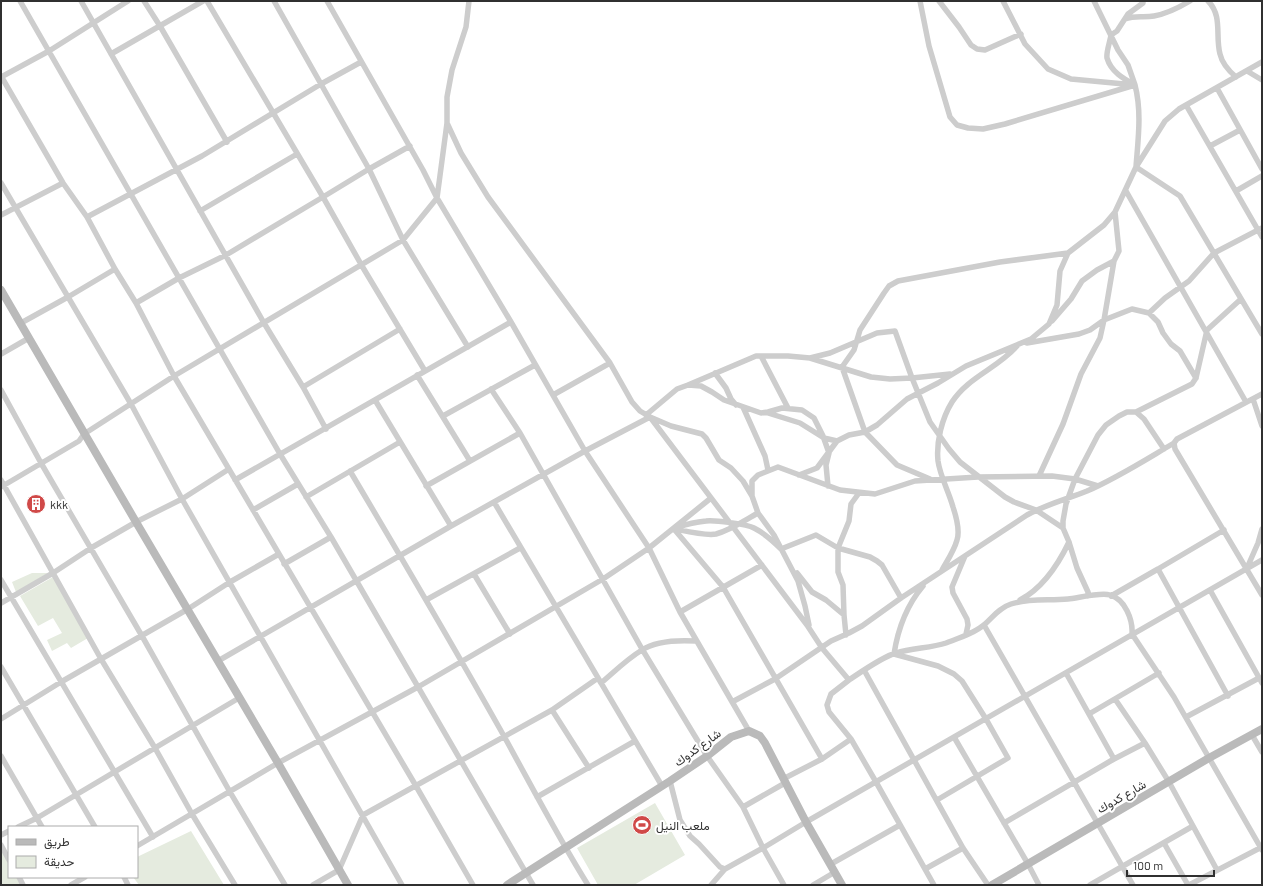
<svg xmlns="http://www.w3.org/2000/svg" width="1263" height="886" font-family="Barlow,Vazirmatn,sans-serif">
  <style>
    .green { fill: #e5ebdf }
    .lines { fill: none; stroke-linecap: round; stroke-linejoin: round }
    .street { stroke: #cdcdcd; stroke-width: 5.5 }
    .secondary { stroke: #bababa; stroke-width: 8 }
    .labels { text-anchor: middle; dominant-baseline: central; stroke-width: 4; stroke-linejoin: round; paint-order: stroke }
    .poi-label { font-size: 12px; fill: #303030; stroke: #fff; text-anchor: start }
    .street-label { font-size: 12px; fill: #303030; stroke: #fff }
  </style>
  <rect width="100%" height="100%" fill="#fff"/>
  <path class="green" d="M32,573H48L16,592L12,582Z
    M53,577L88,638L71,648L67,643L52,651L47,640L62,633L53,618L38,626L20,596Z
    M655,803L685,855L634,885H598L577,848Z
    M191,831L224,885H139L133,877H137V857Z
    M1,850L9,863V877H17L21,885H1Z"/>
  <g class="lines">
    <path class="street" d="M20,1L280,454L331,537L533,885
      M81,1L264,323L303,387L326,429
      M144,1L160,26L227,142
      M207,1L323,197L362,266L425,371
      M274,1L369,169L403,240L468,347
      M327,1L423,170L437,198L511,322L585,451L649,548L680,612L749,731
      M920,1L929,46L950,117L957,125L968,128L983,129L1005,124L1135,85L1071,79L1048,69L1025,44L1003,1
      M939,1L959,27L971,45L977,49L985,50L1021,34
      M1094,1L1118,50L1128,65L1135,85
      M1143,1V3L1128,14L1117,31L1111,35C1110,42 1106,52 1107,58C1111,72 1124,79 1135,85C1142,112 1138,140 1136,167L1180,196L1262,334
      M1208,1C1223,16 1215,36 1220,54C1222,63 1229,71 1236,77
      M1125,19C1135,15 1144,18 1154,16C1166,14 1180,7 1190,1
      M111,54L203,1
      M1247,71L1262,80
      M1,76L63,183L87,217L115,269L136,303L174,376L416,786L473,885
      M1,77L49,51L128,1
      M1217,88L1262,169
      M1186,105L1262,237
      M447,123L461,153L488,197L610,363L632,402L640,411L650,417L807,625L822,648L849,680L831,694L827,705L829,712L851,739L876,782L934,885
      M1210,146L1240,130
      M1,183L131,404L182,499L402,885
      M1126,191L1246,402
      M1236,191L1262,176
      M200,211L297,154
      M1,215L63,183
      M87,217L202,156L321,84L361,62
      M136,303L179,278L226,255L323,197L369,169L410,146
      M1149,313L1165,298L1189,281L1214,253L1262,228
      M1052,321L1071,299L1082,281L1097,270L1114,261
      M21,323L68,297L115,269
      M1027,343L1079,334L1090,330L1104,320L1132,309L1149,313L1158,322L1163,333L1171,344L1180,351L1196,378
      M1,354L29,338
      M761,356L788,408
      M810,358L830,353L877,333L895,331L912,378L930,422L949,449L960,462L1005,497L1014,502L1036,510L1063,528
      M715,373L726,388L731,399L736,405
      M417,375L470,461
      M688,385L756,356H788L810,358L871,377L890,379L912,378L950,374
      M303,387L400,329
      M491,389L520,433L642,649L707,756L743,807L763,848L784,885
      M1,390L41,463L142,636L230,792L285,885
      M1262,394L1177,439L1174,443L1175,449L1262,595
      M553,395L610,363
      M1253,399L1262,426
      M375,400L451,526
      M743,407L765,456L768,470
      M1136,412L1192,384L1196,378L1207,330L1241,299
      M768,413L800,423L824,438L837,441
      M646,415L677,389L688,385L701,386L712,392L724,400L761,413L768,412L782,408L802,410L814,418L823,436L829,453L826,465L828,486
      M443,416L535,365
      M350,471C401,557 451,642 500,729C529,781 556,834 588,885
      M799,475L817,468L837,441L849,435L865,432L877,425L907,399L938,383L966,366L1031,339L1049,324L1057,305L1060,271L1068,253L1104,225L1115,212L1136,167L1165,121L1179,109L1262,62
      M1039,476L1063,424L1081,374L1100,338L1104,320L1114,261L1119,251L1115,212
      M930,479L897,465L865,432L842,367L854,350L860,330L884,293L889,286L898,281L1000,262L1068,253
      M1,480L101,659L155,748L192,814L235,885
      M235,480L511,322
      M426,486L520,433
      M1,487L79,441L84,434L174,376L403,240L437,198L447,123V97L452,70L466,27L469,1
      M306,497L400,442
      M494,502L662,786
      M253,510L298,484
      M679,527C687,524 696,522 706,521C714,520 747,524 754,528C764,533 773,541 781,549L816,535L838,548L870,557L877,561L882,565L901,598
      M674,529L723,587L822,759
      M675,529C685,531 706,536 716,534C731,530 745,520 758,513
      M965,556L952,587L953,593L967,619L968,625L966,634
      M284,564L331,537
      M1247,568L1258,543L1262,529
      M1158,569L1224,530
      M942,570C947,561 954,551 957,540C960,531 956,516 953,507C949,492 940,476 938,461C936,442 942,418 952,402C968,377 998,368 1017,346
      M797,573L812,592L826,600L844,615L843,585L838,572V548L849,521L851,504L859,493
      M474,574L510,634
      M1,580L153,837
      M923,586C907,605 898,628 894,654L938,666L954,674L962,681L986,719L1008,758L937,800
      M1210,590L1262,683
      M1088,596V592L1077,568L1069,542L1063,528V521L1066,504L1075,479L1098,435L1106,425L1119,416L1127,412H1136L1144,419L1164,449
      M1111,596L1158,569L1228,696
      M426,600L520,548
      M1020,600C1043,588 1058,565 1069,542
      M1,603L53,573L91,548L136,522L182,499L229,469
      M680,612L762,565
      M844,615L846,635
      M809,625L805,606L798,581L774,535L758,513L752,496V481L758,475L778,467L840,490L875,494L915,481L978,477L1052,476L1075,479L1098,486
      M984,625L1133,885
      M218,661L451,526L585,451L650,417L671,426L702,434L706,438L719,460L731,468L743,481L752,496
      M1,667L95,827
      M864,670L963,848L988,885
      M1066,673L1114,759
      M849,680C861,672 882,657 896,653C912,648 931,648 946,643C959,638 975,633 985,624C993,617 999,608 1011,604C1029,598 1049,601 1068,599C1078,598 1101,592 1110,595C1125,599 1133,620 1132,634L1174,697L1262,850
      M1115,699L1145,743L1169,782L1217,870
      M732,702L775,679L831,641L849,633L862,626L901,598L1027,515C1047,504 1067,499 1087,491C1117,478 1145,460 1174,443
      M552,710L589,768
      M1089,714L1159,673
      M1186,717L1259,678
      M1,719L61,682L188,609L230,582L279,554
      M1252,735L1262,752
      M954,737L1028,864L1039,885
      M1,756L42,827
      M783,779L822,759L851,739
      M670,781L680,820L690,836L699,844L720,867L725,869L763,848L806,822L1262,560
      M537,797L635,741
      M743,807L785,783
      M1004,823L1114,759L1145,743
      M18,827L37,818L239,698
      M1,835L9,831
      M1164,843L1188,885
      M1,845L9,860
      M137,846L278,763L418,687L603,579L649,548L711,498
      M831,864L900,825
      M925,869L963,848
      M19,877L23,885
      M124,877L128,885
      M71,885L85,877
      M313,885L339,870L363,815L552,710L598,678L601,683C614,672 627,659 642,650C657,640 679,640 696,641
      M711,885L725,869
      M813,885L835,872
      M1090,885L1193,826
      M1189,885L1262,847"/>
    <path class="secondary" d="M1,290L136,522L278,763L348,885
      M507,885L670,781L707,756L731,737L749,731L760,736L765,743L806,822L842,885
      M992,885L1209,758L1262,729"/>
  </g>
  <defs>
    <symbol id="building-disc" viewBox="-11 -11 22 22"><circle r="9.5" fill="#d04948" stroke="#fff"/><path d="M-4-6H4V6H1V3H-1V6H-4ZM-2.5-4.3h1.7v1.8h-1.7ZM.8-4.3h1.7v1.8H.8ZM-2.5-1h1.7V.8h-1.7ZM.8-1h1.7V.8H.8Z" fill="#fff"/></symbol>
    <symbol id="stadium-disc" viewBox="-11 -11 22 22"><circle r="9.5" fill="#d04948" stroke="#fff"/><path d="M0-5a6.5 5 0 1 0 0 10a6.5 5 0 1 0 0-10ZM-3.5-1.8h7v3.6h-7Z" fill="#fff"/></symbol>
  </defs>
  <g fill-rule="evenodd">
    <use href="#building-disc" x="25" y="493" width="22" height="22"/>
    <use href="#stadium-disc" x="631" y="814" width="22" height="22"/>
  </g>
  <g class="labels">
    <g class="poi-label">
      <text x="50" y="504">kkk</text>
      <text x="656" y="825">ملعب النيل</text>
    </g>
    <g class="street-label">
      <text transform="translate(697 747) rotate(-36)">شارع كدوك</text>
      <text transform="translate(1121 796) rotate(-30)">شارع كدوك</text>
    </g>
  </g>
  <rect width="1263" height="886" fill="none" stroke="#303030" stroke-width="4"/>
  <rect x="8" y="826" width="130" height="52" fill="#ffffff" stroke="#acacac"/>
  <rect x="16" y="839" width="20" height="6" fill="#bababa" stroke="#acacac"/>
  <text x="44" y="846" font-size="12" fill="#303030">طريق</text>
  <rect x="16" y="856" width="20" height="12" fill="#e5ebdf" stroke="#acacac"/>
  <text x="44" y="866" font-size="12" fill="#303030">حديقة</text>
  <path d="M1127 870v6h87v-6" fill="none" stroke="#303030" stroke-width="2"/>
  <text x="1133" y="870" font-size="12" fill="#303030" stroke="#ffffff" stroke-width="3" paint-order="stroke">100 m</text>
</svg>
